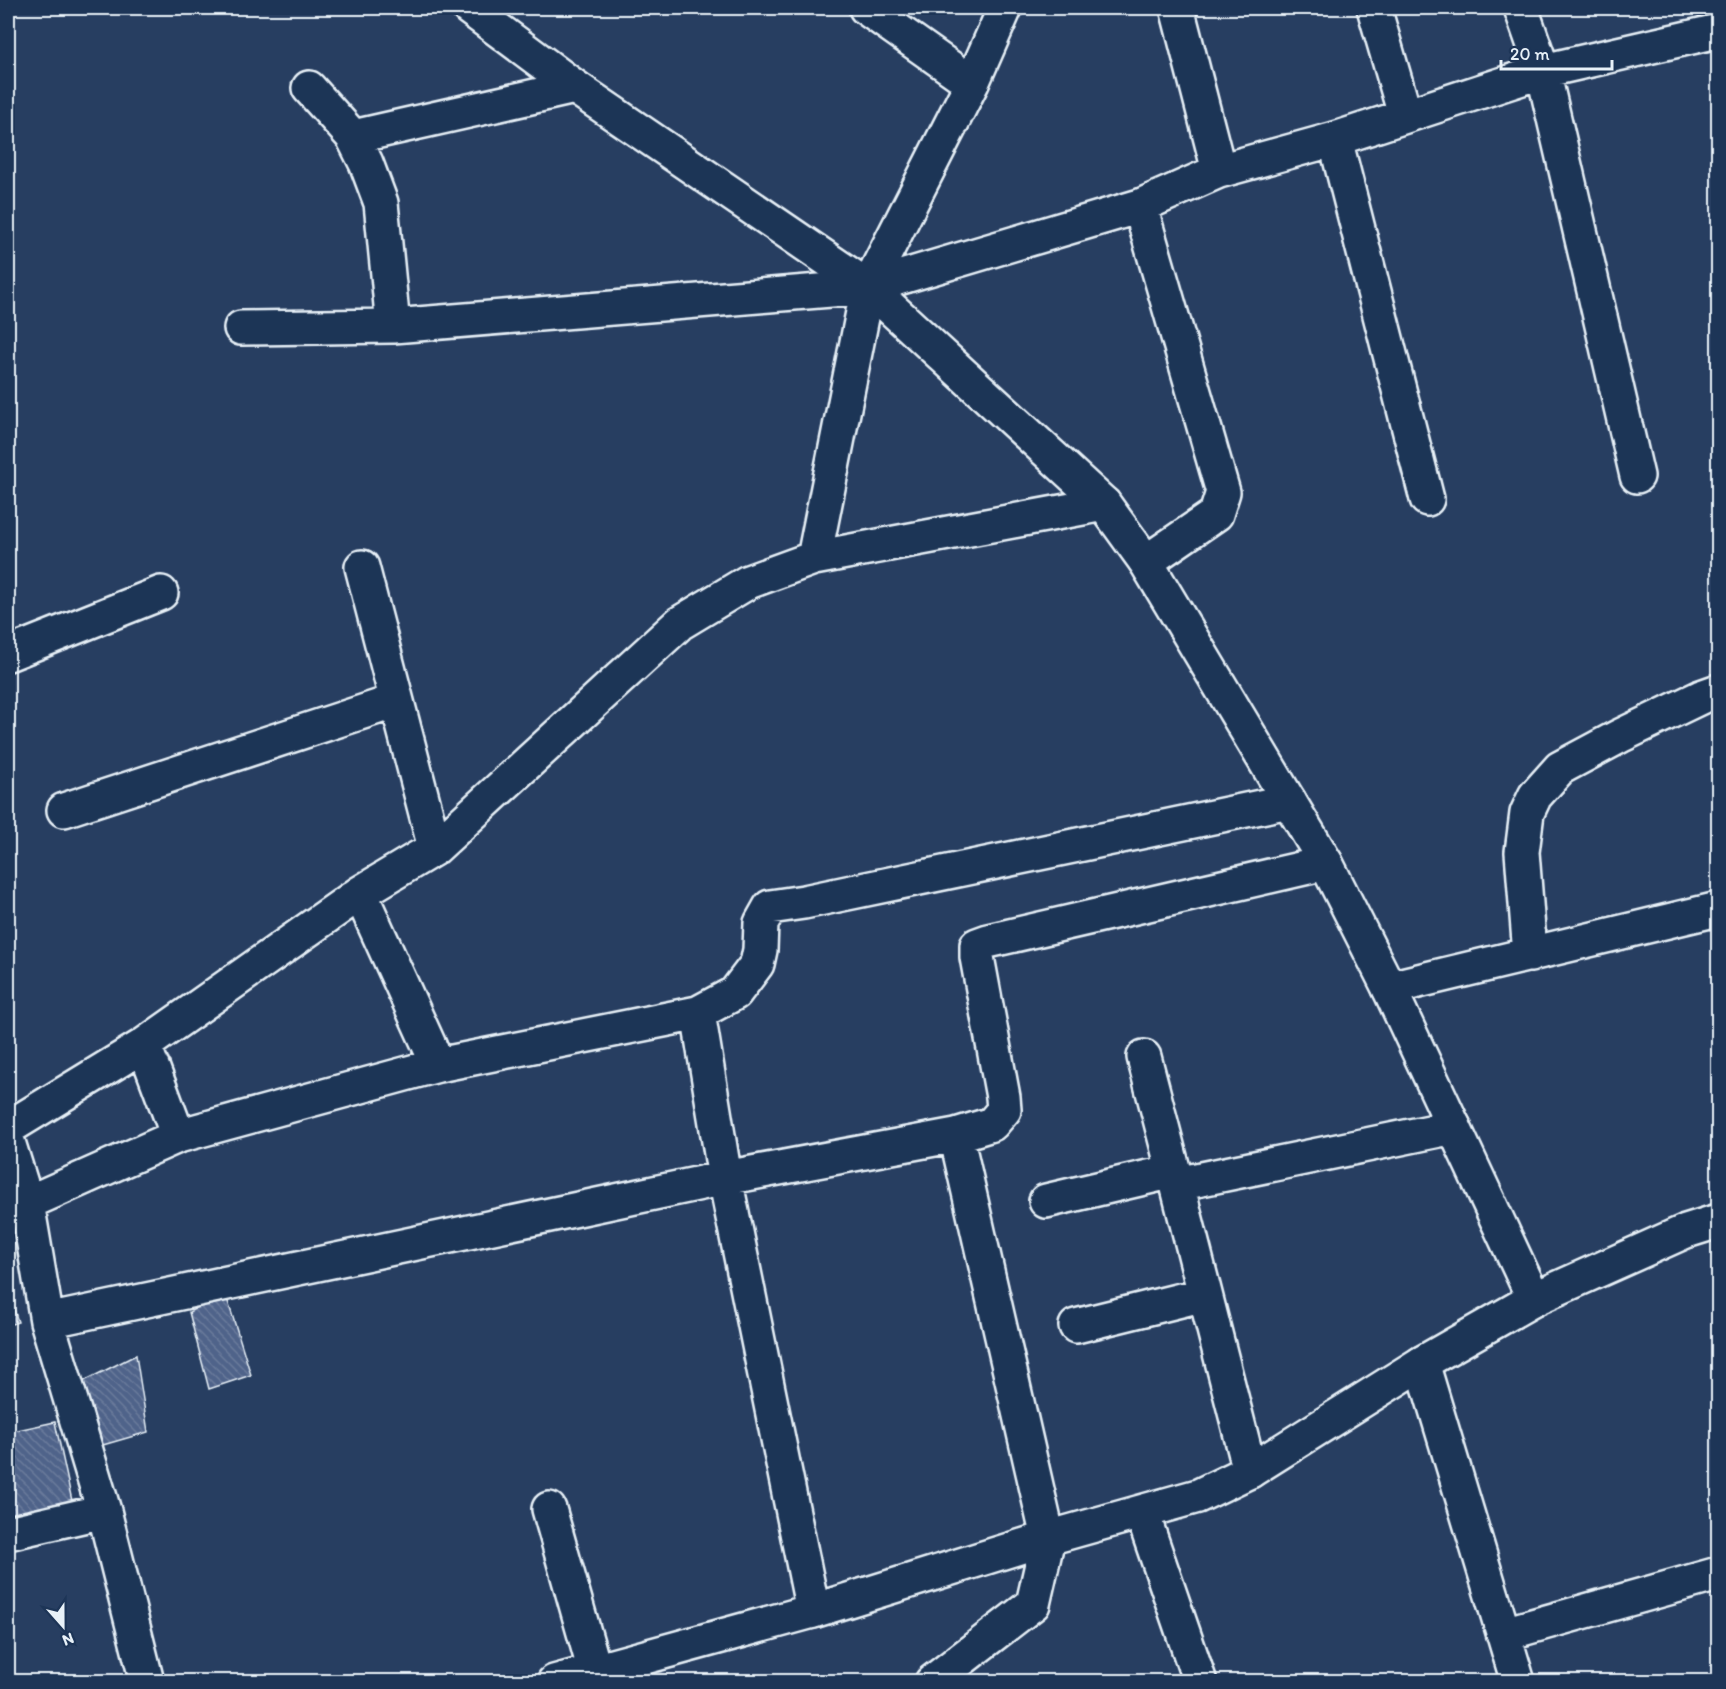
<svg xmlns="http://www.w3.org/2000/svg" width="1726" height="1689" font-family="Itim,sans-serif">
  <style>
    .building { fill: url(#building-back-hatch); stroke: #e8f1f8; stroke-width: 1.5 }
    .lines { fill: none; stroke-linecap: round; stroke-linejoin: round }
    .minor-casing { stroke: #e8f1f8; stroke-width: 38 }
    .tertiary-casing { stroke: #e8f1f8; stroke-width: 38 }
    .secondary-casing { stroke: #e8f1f8; stroke-width: 38 }
    .minor { stroke: #1d3557; stroke-width: 33 }
    .tertiary { stroke: #1d3557; stroke-width: 33 }
    .secondary { stroke: #1d3557; stroke-width: 33 }
  </style>
  <defs>
    <pattern id="building-back-hatch" width="6" height="6" patternUnits="userSpaceOnUse" patternTransform="scale(1.5)"><rect width="6" height="6" fill="#50638a"/><path d="M-1 5l2 2M0 0l6 6M5-1l2 2" fill="none" stroke="#697a9b"/></pattern>
  </defs>
  <rect width="100%" height="100%" fill="#273e61"/>
  <filter id="ink" filterUnits="userSpaceOnUse"><feTurbulence type="fractalNoise" baseFrequency=".0167" numOctaves="2"/><feDisplacementMap in="SourceGraphic" scale="12" xChannelSelector="R" yChannelSelector="G"/><feConvolveMatrix kernelMatrix="1 2 1 2 8 2 1 2 1" color-interpolation-filters="sRGB"/></filter>
  <g filter="url(#ink)">
    <path class="building" d="M8,1290L18,1322L8,1325Z
      M225,1292L251,1375L209,1389L189,1312Z
      M136,1355L148,1432L89,1449L72,1387Z
      M55,1422L72,1501L8,1516V1432Z"/>
    <g class="lines">
      <defs>
        <path id="minor" d="M866,8L972,83
          M1177,8L1219,171
          M1374,8L1405,115
          M1521,8L1543,71L1637,476
          M309,88L353,137L366,163L381,203L393,326
          M353,137L575,87
          M1335,139L1427,499
          M1140,206L1223,492L1216,514L1146,562
          M241,328L393,326L868,287L1140,206L1219,171L1335,139L1543,71L1718,31
          M814,558L868,287L972,83L1005,8
          M362,567L435,848
          M8,654L161,593
          M64,810L396,701
          M360,893L438,1065L698,1013L725,1178L813,1611
          M1530,955L1522,852L1527,813L1535,796L1560,768L1620,736L1701,697L1718,691
          M1389,988L1718,909
          M698,1013L735,993L757,964L760,950L761,923L770,907L804,902L1289,801
          M144,1045L178,1136
          M1144,1057L1177,1184
          M8,1128L144,1045L360,893L435,848L680,623L748,582L814,558L1104,504
          M8,1142L27,1203L47,1321L104,1511L147,1682
          M1046,1201L1174,1171
          M27,1203L178,1136L438,1065
          M47,1321L725,1178L956,1135L992,1124L1004,1110L1003,1097L977,957V945L988,941L1326,863
          M1076,1326L1205,1294
          M1422,1363L1518,1682
          M1250,1471L1177,1184L1454,1127
          M549,1509L598,1682
          M1142,1513L1200,1682
          M8,1533L104,1511
          M1504,1634L1718,1574
          M932,1682L1033,1604L1048,1538L956,1135"/>
        <path id="tertiary" d="M469,8L575,87L868,287L1104,504L1146,562L1326,863L1389,988L1534,1299"/>
        <path id="secondary" d="M554,1682L813,1611L1048,1538L1198,1496L1250,1471L1422,1363L1534,1299L1686,1231L1718,1221"/>
      </defs>
      <use href="#minor" class="minor-casing"/>
      <use href="#tertiary" class="tertiary-casing"/>
      <use href="#secondary" class="secondary-casing"/>
      <use href="#minor" class="minor"/>
      <use href="#tertiary" class="tertiary"/>
      <use href="#secondary" class="secondary"/>
    </g>
  </g>
  <rect width="1726" height="1689" fill="none" stroke="#1d3557" stroke-width="30"/>
  <rect x="15" y="15" width="1696" height="1659" fill="none" stroke="#e8f1f8" stroke-width="2" filter="url(#ink)"/>
  <g transform="translate(63 1626) rotate(159)" stroke="#1d3557" stroke-width="4.5" paint-order="stroke">
  <path d="M0-4.5L10 22L0 15L-10 22Z" fill="#e8f1f8"/>
  <text y="-9" font-size="16" font-weight="bold" text-anchor="middle" fill="#e8f1f8">N</text>
  </g>
  <path d="M1501 60v9h111v-9" fill="none" stroke="#e8f1f8" stroke-width="3"/>
  <text x="1510" y="60" font-size="18" fill="#e8f1f8" stroke="#1d3557" stroke-width="4.5" paint-order="stroke">20 m</text>
</svg>
